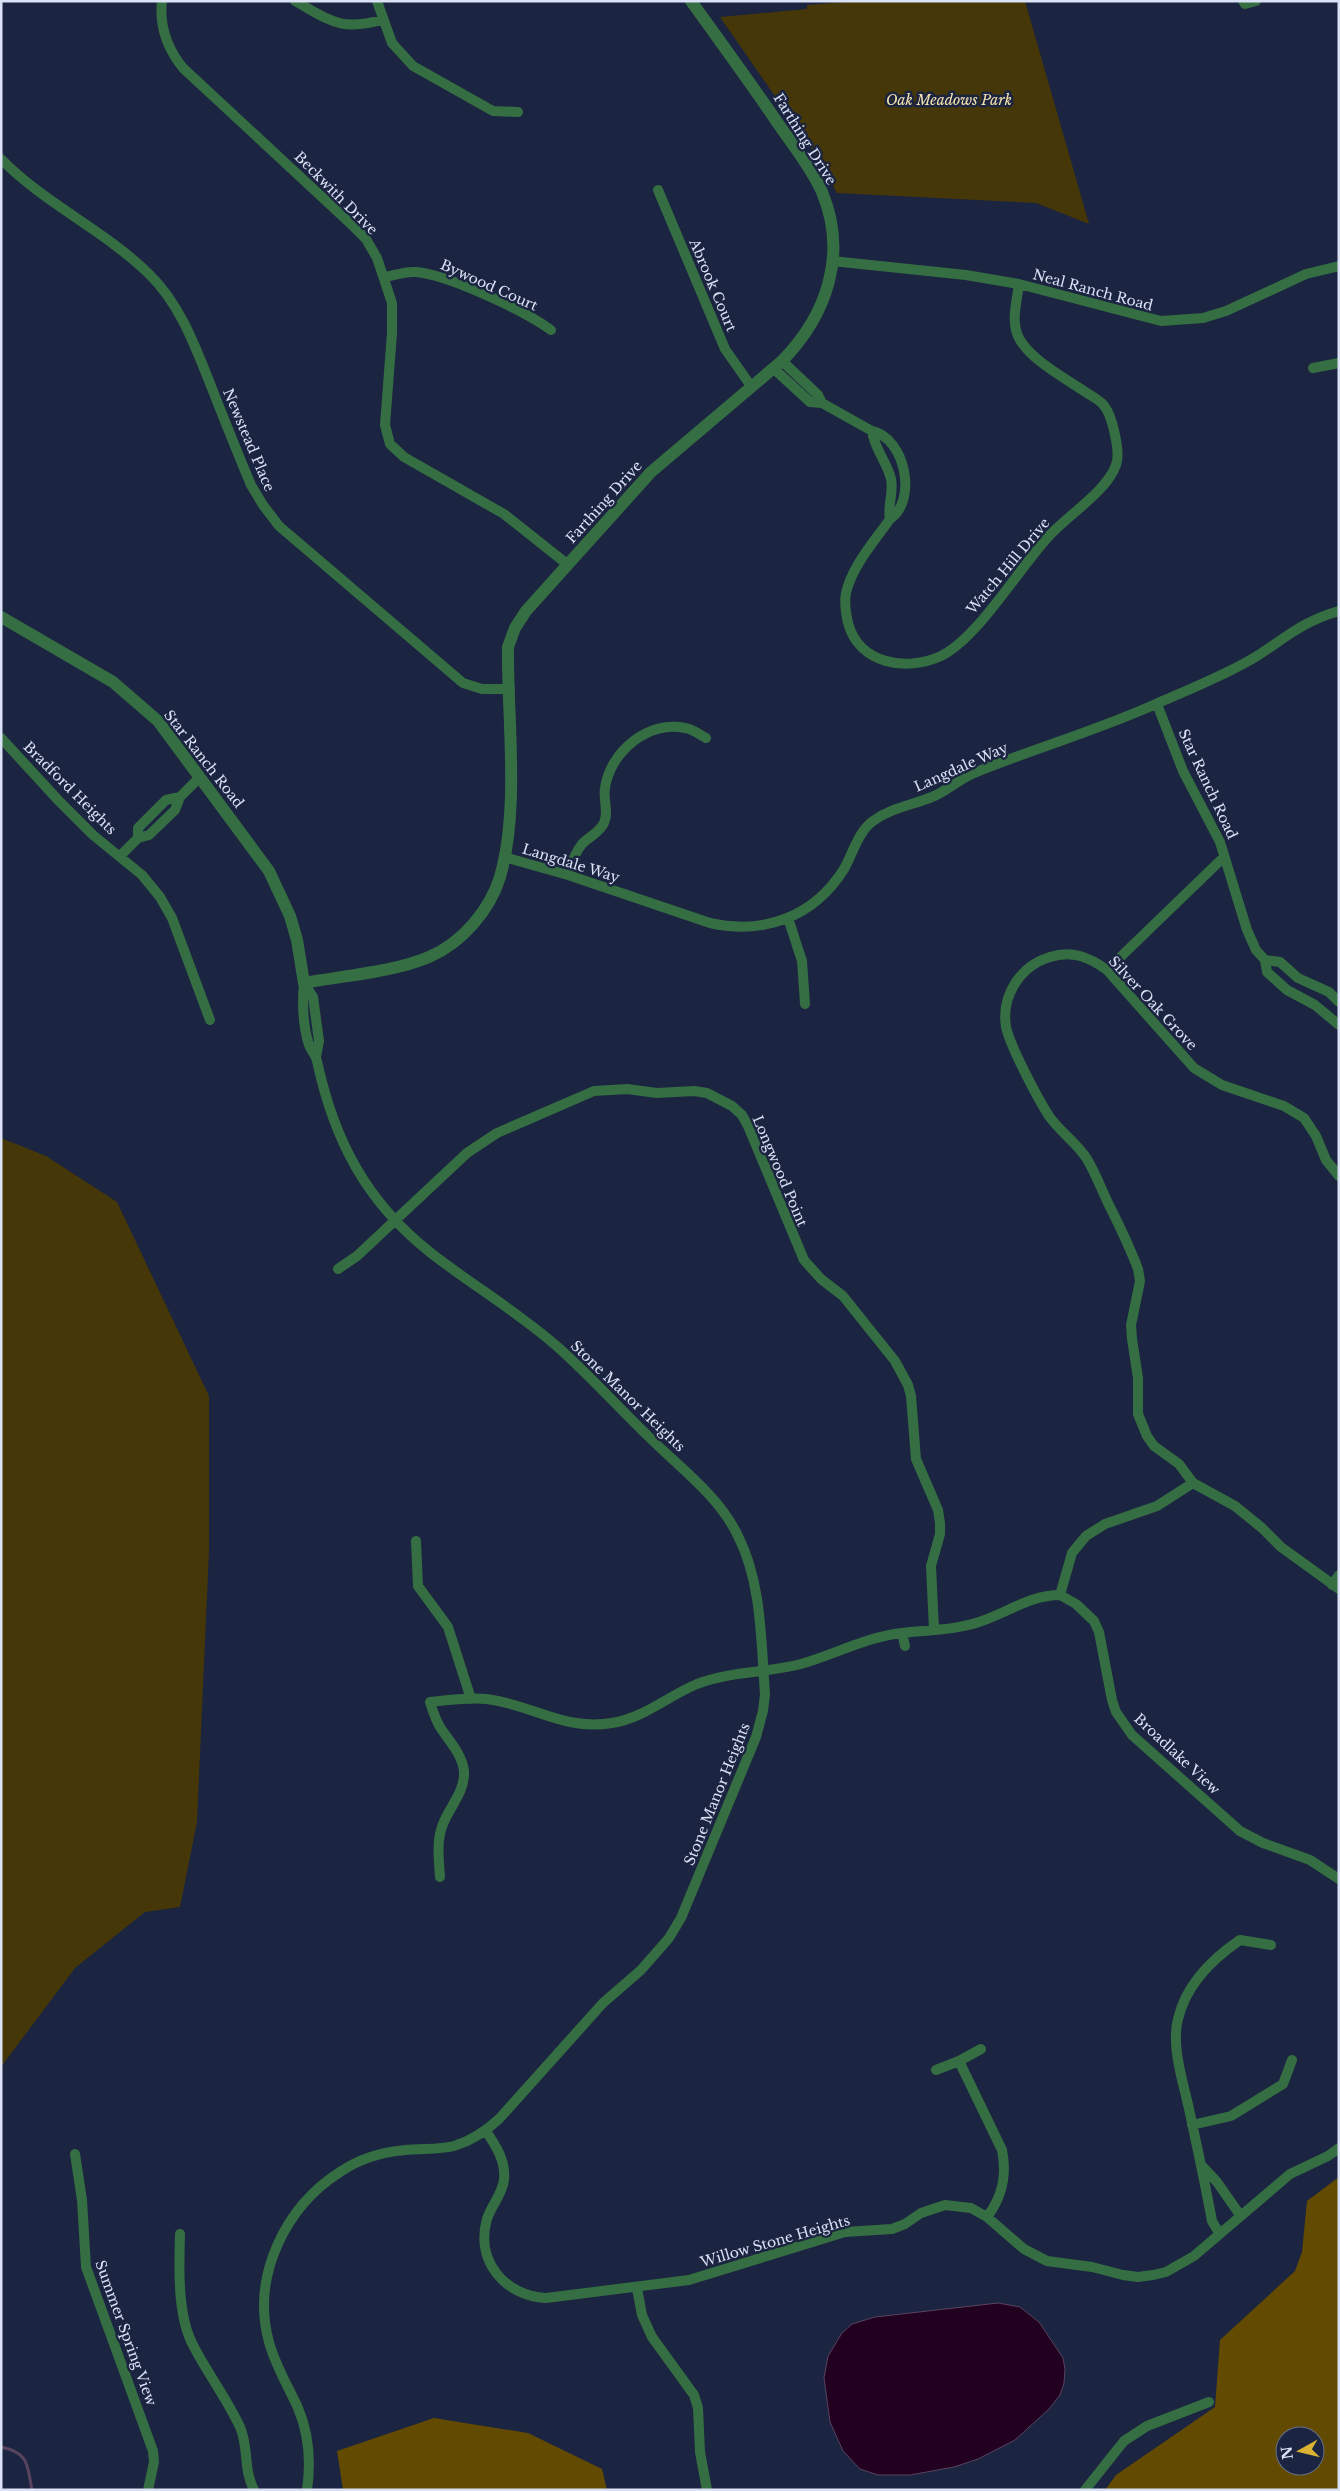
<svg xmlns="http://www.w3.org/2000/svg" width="1340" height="2491" font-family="'Libre Baskerville',serif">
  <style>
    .green { fill: #463708 }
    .forest { fill: #624b00; fill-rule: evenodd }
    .water { fill: #210020; stroke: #594460 }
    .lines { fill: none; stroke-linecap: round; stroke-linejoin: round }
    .stream { stroke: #594460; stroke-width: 3 }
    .minor { stroke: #356e42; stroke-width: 10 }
    .tertiary { stroke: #356e42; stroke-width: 12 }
    .labels { text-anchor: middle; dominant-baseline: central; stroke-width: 5; stroke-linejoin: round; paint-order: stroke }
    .park-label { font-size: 14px; font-style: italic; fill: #f7e3af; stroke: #1b2440 }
    .street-label { font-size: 14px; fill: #dbe2f6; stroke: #1b2440 }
  </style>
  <rect width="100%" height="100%" fill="#1b2440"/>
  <path class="green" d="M859,1H1025L1089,224L1036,203L837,193L815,154L720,17L807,9V5Z
    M1,1138L46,1156L117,1202L209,1396V1551L197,1822L180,1907L145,1912L75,1968L1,2067Z"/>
  <path class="forest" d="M1339,2177V2490H1105L1116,2475L1215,2407L1220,2340L1295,2271L1302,2252L1307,2201ZM1285,2436H1315V2466H1285Z
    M434,2418L528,2433L602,2469L607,2490H343L337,2451Z"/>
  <path class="water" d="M998,2303L1020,2307L1039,2322L1063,2358L1065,2369L1064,2383L1060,2395L1049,2409L1015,2440L978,2459L954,2467L910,2475H878L860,2469L843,2451L830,2422L824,2378L828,2356L842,2333L852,2324L875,2317Z"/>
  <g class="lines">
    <path class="stream" d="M1,2447C30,2453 27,2466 32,2490"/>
    <path class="minor" d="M162,1C159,27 167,48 183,68L351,224L366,239L377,258L392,303V333L385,425L390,444L404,457L504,514L567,564
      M295,1C331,21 340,31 382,20
      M377,1L392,43L413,66L493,111L518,112
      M1243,1L1245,4L1256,1
      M1,159C45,204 104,230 149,274C180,304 195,346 211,386C224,419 237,452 251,485L263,505L279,526L463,683L482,689H510
      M658,190L725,349L751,386
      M832,261L966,275L1019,284L1161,321L1203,318L1226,311L1306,274L1339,266
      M385,277C395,275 406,271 416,272C449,275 523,310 551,330
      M782,361L818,395L822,403
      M773,368L810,402L822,403L872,431C905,438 918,500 890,519C874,542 852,566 846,593C844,603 846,614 848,623C859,664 906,672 941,656C978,638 1019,568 1049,536C1068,515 1107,491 1116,465C1119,457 1117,444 1115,435C1113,426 1111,415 1105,407C1102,401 1093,397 1087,393C1067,379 1028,359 1018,336C1011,320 1017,301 1019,284
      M1313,368L1339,363
      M872,431C874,448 887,462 891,479C894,494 887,506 890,519
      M1157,704L1183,771L1220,842L1247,930L1256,950L1265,960L1267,972L1287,990L1315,1005L1339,1025
      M1,738L59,801L93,835L142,875L160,897L172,918L210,1020
      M138,838V828L166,800L180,797
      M120,856L138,838L149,835L175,810L180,797L200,777
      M504,857L568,875L710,923C764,935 814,917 844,869C853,853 858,832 873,821C891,808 912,805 932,797C947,791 959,779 974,773C1035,748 1099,730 1158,703C1188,690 1230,673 1257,656C1285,638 1305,620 1339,611
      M568,875C571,864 575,853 582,844C590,836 599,833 604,823C609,812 603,800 605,788C610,752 648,720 685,728C693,729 700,735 706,738
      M788,918L802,961L805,1004
      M1265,960L1280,962L1298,978L1329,992L1339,1002
      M1107,970L1224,857
      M304,983C302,1002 303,1027 309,1045C311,1051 316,1055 317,1061C334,1140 366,1202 431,1253C473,1286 520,1313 560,1349C591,1377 619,1408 649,1437C680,1468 719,1496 738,1536C762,1583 761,1642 765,1694L763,1711L756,1737L681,1918L669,1938L641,1970L603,2003L499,2119C486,2131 471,2141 454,2146C438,2150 421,2148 405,2150C383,2152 359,2159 340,2172C285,2207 251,2277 269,2342C275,2365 288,2386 298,2408C309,2434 311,2462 307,2490
      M304,983L313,997L319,1041L316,1057
      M1339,1176L1326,1160L1316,1136L1304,1118L1284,1106L1222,1085L1194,1068L1107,970C1089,957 1072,950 1050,957C1020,966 1001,996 1006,1027C1010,1046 1038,1099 1049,1116C1060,1132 1077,1143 1087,1159C1096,1174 1102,1191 1110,1207C1120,1227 1130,1248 1138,1269L1140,1281L1131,1325L1132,1339L1138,1378V1414L1147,1436L1154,1446L1179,1464L1193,1483L1235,1506L1262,1528L1281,1547L1339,1589
      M338,1269L357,1256L467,1153L497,1133L594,1091L627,1089L657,1093L694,1091L707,1093L732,1106L742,1115L748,1126L804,1260L821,1279L843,1296L895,1361L908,1385L911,1396L916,1459L938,1510L940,1523V1534L931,1566L934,1630
      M416,1541L418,1586L448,1627L471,1699
      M1332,1585L1339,1575
      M1060,1595L1076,1604L1094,1621L1099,1632L1112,1700L1116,1712L1132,1735L1240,1831L1263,1843L1310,1860L1339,1879
      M902,1633C928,1630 955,1630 979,1622C1007,1613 1030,1595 1060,1595L1072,1553L1086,1536L1105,1524L1157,1506L1193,1483
      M440,1877C439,1860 436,1841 443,1824C450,1806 465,1792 464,1771C462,1755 451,1743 442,1730C436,1722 433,1712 430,1702C448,1700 468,1697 486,1699C532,1704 562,1731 612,1723C644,1718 668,1696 697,1684C731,1671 767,1673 801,1664C836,1654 866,1637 902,1633L905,1646
      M959,2061L1002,2150C1007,2175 1003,2196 987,2217
      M936,2070L959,2061L981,2049
      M1192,2125L1231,2116L1283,2084L1292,2060
      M486,2131C496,2146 506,2161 504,2180C502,2195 491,2206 487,2219C475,2261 505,2296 546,2298L689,2280L845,2232L892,2229L905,2224L921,2213L945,2205L971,2208L987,2217L1024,2249L1047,2261L1092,2267L1123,2275L1138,2277L1153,2275L1166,2272L1194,2256L1290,2174L1328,2156L1339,2148
      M75,2154L82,2200L86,2267L153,2451L154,2462L148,2490
      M1201,2165L1217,2182L1240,2215
      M1219,2233L1212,2221C1205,2183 1197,2146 1189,2109C1183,2081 1171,2047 1178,2019C1186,1985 1212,1959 1240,1940L1271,1945
      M180,2234C179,2268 177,2317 194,2347C208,2374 227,2399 240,2427C249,2447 243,2469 254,2490
      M637,2288L642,2315L652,2337L694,2395L698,2408L700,2452L707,2490
      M1085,2490L1124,2441L1147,2426L1209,2402"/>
    <path class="tertiary" d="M1,617L113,682L158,721L269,871L290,916L297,940L304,983C342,976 394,972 429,957C462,943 490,910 500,877C520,808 507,717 508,647L515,628L526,611L651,472L782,361C827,315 848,254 822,192C811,167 792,144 777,122C749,81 720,41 691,1"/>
  </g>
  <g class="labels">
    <g class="park-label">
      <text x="949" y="100">Oak Meadows Park</text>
    </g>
    <g class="street-label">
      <text transform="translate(805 139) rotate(58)">Farthing Drive</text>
      <text transform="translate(336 193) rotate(45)">Beckwith Drive</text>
      <text transform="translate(489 285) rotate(24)">Bywood Court</text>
      <text transform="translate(713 285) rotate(67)">Abrook Court</text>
      <text transform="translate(1093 290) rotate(15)">Neal Ranch Road</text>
      <text transform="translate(249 440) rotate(67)">Newstead Place</text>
      <text transform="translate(604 502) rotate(-48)">Farthing Drive</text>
      <text transform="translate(1008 566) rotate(-50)">Watch Hill Drive</text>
      <text transform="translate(204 759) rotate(52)">Star Ranch Road</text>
      <text transform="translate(961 767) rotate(-24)">Langdale Way</text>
      <text transform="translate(1208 784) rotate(65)">Star Ranch Road</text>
      <text transform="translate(70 788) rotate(45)">Bradford Heights</text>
      <text transform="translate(571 863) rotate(17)">Langdale Way</text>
      <text transform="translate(1153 1003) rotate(47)">Silver Oak Grove</text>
      <text transform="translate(780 1171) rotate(67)">Longwood Point</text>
      <text transform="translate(628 1396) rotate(44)">Stone Manor Heights</text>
      <text transform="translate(1177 1754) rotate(43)">Broadlake View</text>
      <text transform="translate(717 1794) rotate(-68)">Stone Manor Heights</text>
      <text transform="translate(775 2241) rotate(-16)">Willow Stone Heights</text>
      <text transform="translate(126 2333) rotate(70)">Summer Spring View</text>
    </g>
  </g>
  <rect width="1340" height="2491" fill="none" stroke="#dbe2f6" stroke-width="5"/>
  <g transform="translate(1300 2451) rotate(262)"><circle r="24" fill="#1b2440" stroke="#687089"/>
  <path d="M0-4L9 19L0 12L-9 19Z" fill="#dcb233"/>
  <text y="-8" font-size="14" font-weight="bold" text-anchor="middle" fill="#dbe2f6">N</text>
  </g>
</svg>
